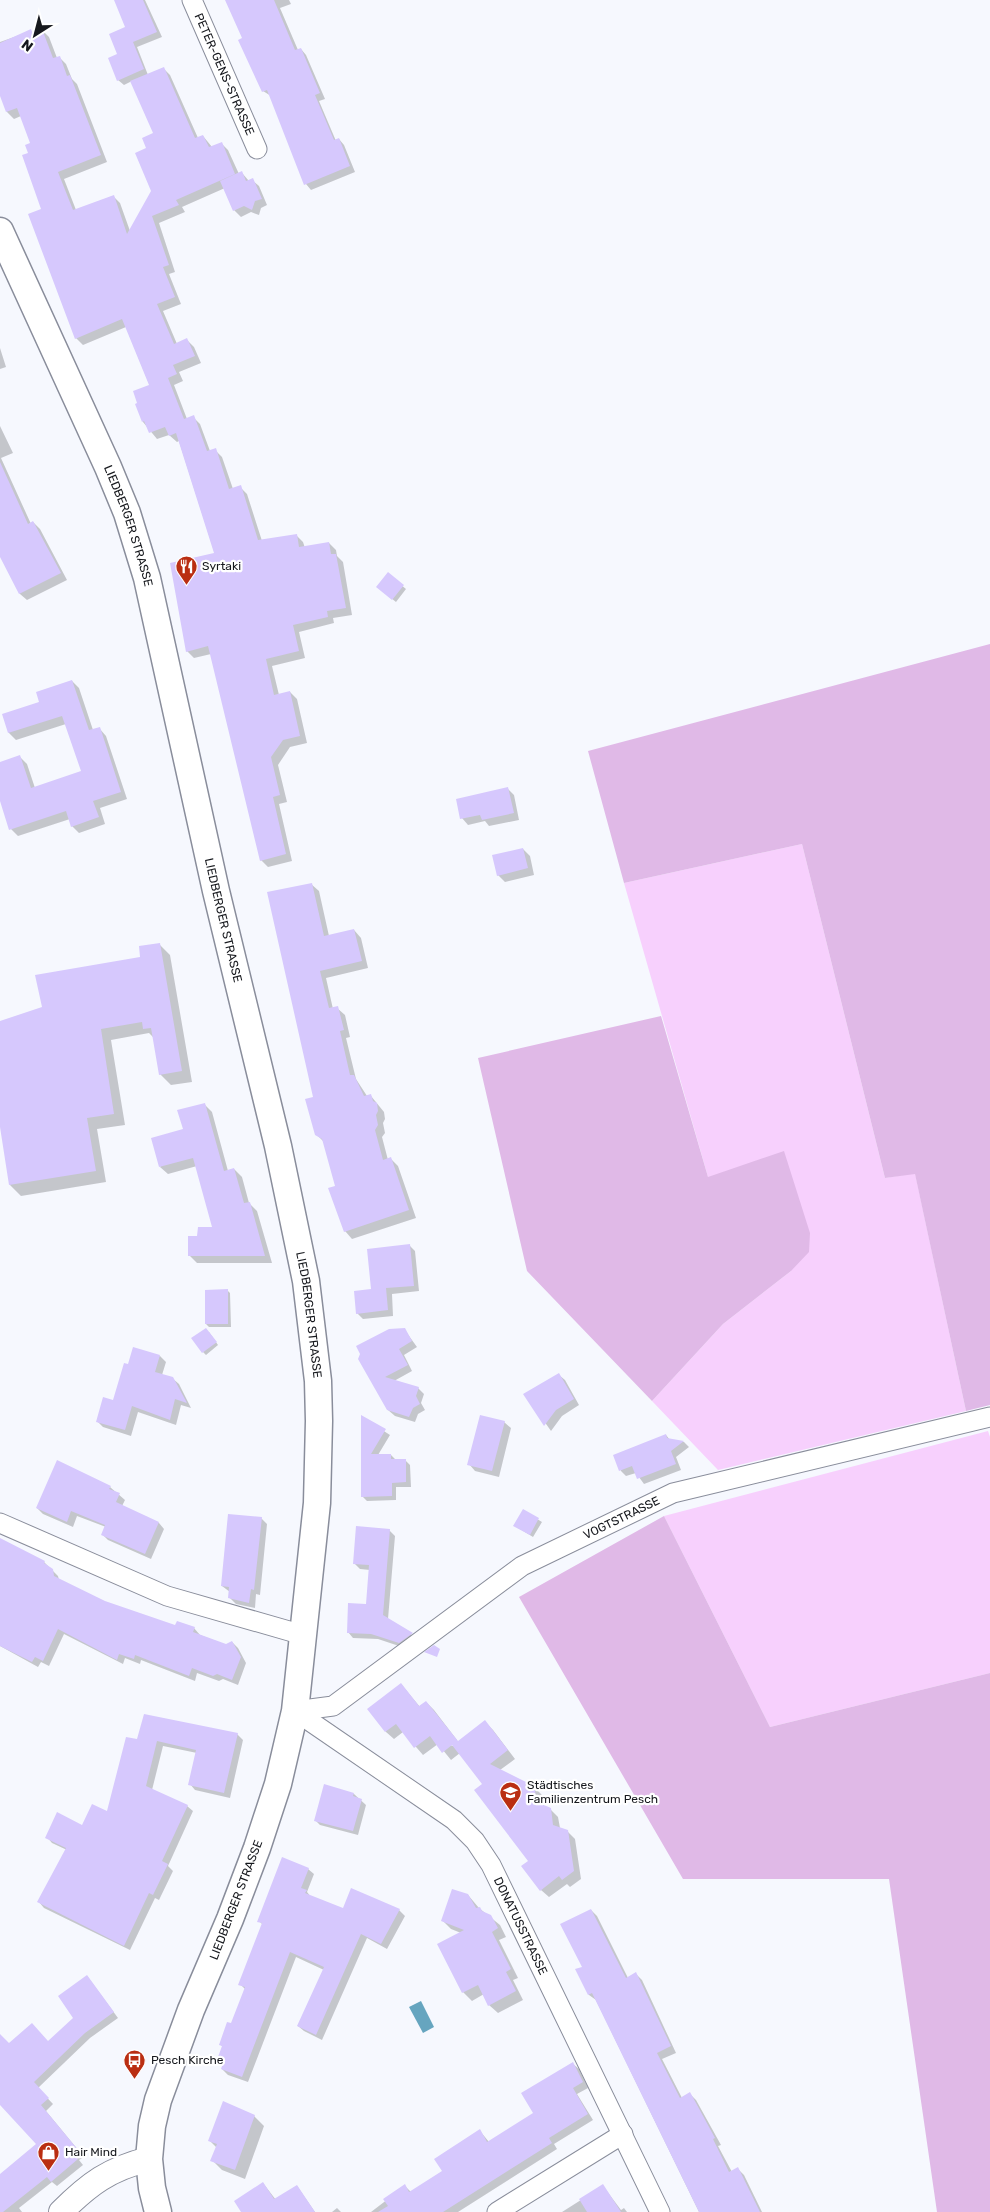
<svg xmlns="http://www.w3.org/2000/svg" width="990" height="2212" font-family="Rubik,sans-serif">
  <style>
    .green { fill: #f7d0fd }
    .forest { fill: #e0b9e7 }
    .water { fill: #66a5bf }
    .shadow { fill: #0003 }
    .building { fill: #d6c8fd }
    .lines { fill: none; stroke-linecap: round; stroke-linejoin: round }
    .minor-casing { stroke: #898d9b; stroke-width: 21 }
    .tertiary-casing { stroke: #898d9b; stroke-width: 26 }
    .secondary-casing { stroke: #898d9b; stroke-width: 29 }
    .minor { stroke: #fff; stroke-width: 19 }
    .tertiary { stroke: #fff; stroke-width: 24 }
    .secondary { stroke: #fff; stroke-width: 26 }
    .labels { text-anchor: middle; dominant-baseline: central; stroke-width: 4.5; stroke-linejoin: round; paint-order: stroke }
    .street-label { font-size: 12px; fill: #16181d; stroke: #fff }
    .poi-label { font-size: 12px; fill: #16181d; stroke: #fff; text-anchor: start }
  </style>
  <rect width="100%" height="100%" fill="#f6f8fe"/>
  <path class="green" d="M802,844L885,1178L915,1173L966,1411L718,1470L652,1401L723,1324L791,1271L708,1177L624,883Z
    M988,1431L990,1437V1673L770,1727L664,1516Z"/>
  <path class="forest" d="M990,644V1405L966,1411L915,1174L885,1178L802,844L624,883L588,751Z
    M661,1016L708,1177L784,1151L810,1233L809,1252L791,1271L723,1324L652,1401L527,1271L478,1058Z
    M664,1516L770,1727L990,1673V2212H937L889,1879H683L519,1597Z"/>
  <path class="water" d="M421,2001L434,2027L423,2033L409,2007Z"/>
  <path class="shadow" d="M115,0H145L162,37L137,47L148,75L163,68L170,75L198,138L203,136L212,147L221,143L228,150L239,174L242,173L249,181L252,180L259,186L267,205L261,208L259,215L251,212L241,217L234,210L225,188L182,207L185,212L159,223L175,272L169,274L181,304L163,311L177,344L187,340L194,347L201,363L179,372L183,381L174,385L187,419L193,417L200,424L210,451L215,450L222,457L233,489L240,487L247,494L262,541L296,535L303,542L305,548L329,543L336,550L337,556L343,562L352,615L333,618L334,623L299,632L305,658L272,666L279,695L290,692L297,699L307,743L290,747L278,765L287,802L279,804L292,861L268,867L261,860L211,654L194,658L187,651L215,554L179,441L177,442L169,435L157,439L143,422L150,386L126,327L83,345L76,338L30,154L32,143L21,116L14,119L7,112L0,92V42L31,31L33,33L42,30L49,37L57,58L59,57L66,64L72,79L77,84L107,162L64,179L76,210L113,196L120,203L130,231L153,191L148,149L155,134L132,81L124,85L118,80L119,55L127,28Z
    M228,0H289L291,4L280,8L298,50L301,49L306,55L325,99L319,101L336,141L339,139L344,145L355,172L311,190L306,184L271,96L263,91L240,41L243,39Z
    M0,348L6,367L0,369Z
    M0,426L13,453L1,458L31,524L33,522L40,529L67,580L27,600L20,594L0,555Z
    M388,574L406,589L396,602L381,590Z
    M72,681L79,688L93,730L99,728L106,736L127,799L100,808L105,824L79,833L72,826L70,819L18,836L11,829L0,797V763L20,757L27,764L35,788L83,772L66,724L16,740L9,733L3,715L41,702Z
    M507,788L514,795L519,820L489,826L485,821L468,825L462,818Z
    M523,849L530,856L534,875L505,882L498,875Z
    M311,884L319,891L329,936L354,930L361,938L368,968L326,978L333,1009L337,1008L345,1015L350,1037L346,1038L356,1079L367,1096H371L384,1112L385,1119L383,1123L385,1133L382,1137L388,1160L391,1159L398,1166L416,1218L352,1239L345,1231L336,1187L324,1142L316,1134Z
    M159,944L170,955L192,1082L171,1085L160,1074L154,1038L149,1033L111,1040L125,1125L97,1129L106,1182L21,1196L10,1185L0,1119V1026L43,1008L142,959Z
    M204,1104L212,1112L228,1171L234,1169L242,1177L249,1203L257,1211L272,1263H197L189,1255L198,1238L214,1228L197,1166L168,1174L160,1167Z
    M410,1246L415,1251L419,1291L392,1294L393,1316L363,1319L357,1313L372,1290Z
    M227,1290L230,1293L231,1327H209L206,1324Z
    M404,1329L417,1347L404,1355L412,1371L394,1381L418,1388L424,1394L421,1403L425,1410L418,1414L415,1422L395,1416L388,1410L360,1359Z
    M209,1332L218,1345L206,1355L203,1352Z
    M160,1356L166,1362L162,1375L172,1378L179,1384L191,1408L181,1405L176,1425L138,1412L131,1436L103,1427L97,1421L113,1402L128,1365Z
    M559,1375L565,1380L579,1405L562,1416L551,1431L525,1394Z
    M362,1417L390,1435L378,1455H391L396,1460H405L410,1465L411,1487H396V1500L367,1501L362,1496Z
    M504,1422L511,1428L499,1477L475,1471L469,1464Z
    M666,1435L670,1440L684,1442L689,1447L676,1457L681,1470L644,1484L636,1473L626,1476L621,1471L615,1455Z
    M110,1487L125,1500L122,1506L159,1523L164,1529L151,1559L108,1540L102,1534L106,1527L77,1516L73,1527L43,1514L37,1508Z
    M524,1511L542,1522L533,1537L515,1526Z
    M261,1518L267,1524L260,1595L256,1594L255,1608L236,1604L230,1598V1592L222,1586Z
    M389,1530L395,1536L388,1619L418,1639L405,1648L378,1639L353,1638L348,1632L367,1605L370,1570L360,1569L354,1563Z
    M0,1541L44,1562L58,1576L59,1580L104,1602L176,1627L194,1628L200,1635L226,1645L232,1642L238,1648L246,1663L238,1685L223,1679L219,1681L197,1673L195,1681L141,1660L140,1664L125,1658L123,1664L64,1634L49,1666L41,1662L38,1667L0,1646Z
    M401,1684L420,1707L426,1702L434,1710L457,1740L450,1745L453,1746L485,1722L493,1730L515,1759L500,1770L534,1787L542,1795L543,1806L550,1809L558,1817L560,1828L567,1831L575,1839L581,1879L570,1887L567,1884L549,1897L541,1890L529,1861L484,1784L460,1753L451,1760L438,1744L423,1755L403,1732L394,1739L386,1732L369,1709Z
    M237,1734L243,1740L230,1798L195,1790L190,1784L197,1753L163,1746L152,1790L187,1806L193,1811L168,1866L173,1871L159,1900L155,1898L130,1950L44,1908L39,1902L67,1850L52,1843L47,1837L83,1826L108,1813L138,1741Z
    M325,1786L354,1794L366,1805L358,1835L320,1825L315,1820Z
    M308,1869L314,1874L307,1892L311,1897L344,1910H399L405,1916L387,1949L367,1938L322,2040L304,2031L298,2026L324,1970L296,1957L248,2082L228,2075L222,2069L225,2062L220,2057L223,2047L220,2044L232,2025L245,1989L240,1984L263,1925L259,1921Z
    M468,1895L479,1908L500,1925L506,1937L499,1940L518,1978L513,1980L523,2000L498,2013L489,2005L484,1994L472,2001L463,1992L439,1944L461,1933L451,1929L443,1921Z
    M591,1910L597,1916L628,1978L636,1974L642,1980L676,2053L662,2059L682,2098L690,2094L696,2100L721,2145L718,2146L732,2172L738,2169L744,2175L762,2212H699L596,2000L589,1995L577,1970L584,1967Z
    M87,1976L118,2018L90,2038L38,2088L53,2104L46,2111L84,2157L79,2160L83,2165L57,2186L52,2182L19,2208L22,2212H0V2183L38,2144L0,2103V2036L9,2045L48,2042L75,2019Z
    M573,2064L579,2069L588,2088L577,2094L593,2120L554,2144L557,2149L458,2212H371L405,2186L411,2192L443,2171L480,2131L489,2142L535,2113Z
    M254,2116L264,2126L245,2179L222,2170L212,2160L217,2148L209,2140Z
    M263,2183L276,2200L297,2186L315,2212H242Z
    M603,2186L621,2210L624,2208L627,2212H562Z
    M337,2208L341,2212H332Z"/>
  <path class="building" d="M114,0H143L157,32L133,42L144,69L117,81L108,58L117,54L109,34L125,27Z
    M225,0H274L295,50L301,48L320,93L315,95L334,140L339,138L350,166L304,185L267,90L262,92L238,40L242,38Z
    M31,29L32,32L42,29L53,58L60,56L67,76L70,75L101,155L58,172L73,210L114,195L127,234L151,191L135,153L146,148L142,138L153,133L130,81L164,67L195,138L203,135L209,147L222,142L235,174L176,200L179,205L152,216L169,265L163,267L175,297L157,304L174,344L187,338L195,356L173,365L177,374L168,378L184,419L194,415L207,451L216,448L229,489L241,485L258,540L297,534L299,547L329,542L331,554H336L346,608L327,611L328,617L293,625L299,651L266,659L274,695L290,691L300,736L283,740L271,757L280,795L273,797L286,854L260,861L208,646L186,652L170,563L214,553L176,433L169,436L165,427L149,433L144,421L142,422L135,404L137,403L133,391L149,385L122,319L75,339L28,214L41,209L22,155L28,153L25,145L30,143L17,108L6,112L0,96V43Z
    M242,171L246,181L253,178L262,199L255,201L252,210L244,206L233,211L220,181Z
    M0,462L28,524L33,521L61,573L19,594L0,557Z
    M388,572L404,585L392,600L376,587Z
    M72,680L89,730L100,727L121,792L93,801L99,817L71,827L66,811L9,830L0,801V762L20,755L31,788L81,771L62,716L8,733L2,714L39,702L36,692Z
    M508,787L514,813L482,820L480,815L460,819L456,799Z
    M523,848L528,868L497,876L492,855Z
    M312,883L324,936L354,929L362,961L320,971L329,1008L338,1006L344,1030L340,1031L350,1075H354L364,1096L371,1094L373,1101L377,1103L378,1111L376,1115L378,1125L375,1130L383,1160L391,1157L409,1210L344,1232L328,1188L335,1186L322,1139L315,1135L305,1099L313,1097L267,892Z
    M160,943L182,1071L159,1075L151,1028L143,1029L142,1022L101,1029L114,1114L87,1118L96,1171L9,1185L0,1127V1021L42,1007L35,975L140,957L139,946Z
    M205,1103L224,1171L234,1168L244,1203L250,1202L265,1256H188V1236H197L198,1227H212L193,1158L159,1167L151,1138L183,1129L177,1110Z
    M410,1244L414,1286L386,1288L388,1310L356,1314L354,1291L371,1289L367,1249Z
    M228,1289V1324H205V1290Z
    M206,1328L217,1342L202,1353L191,1338Z
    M405,1328L412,1341L399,1349L408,1365L385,1377L419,1387L416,1396L420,1404L413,1408L409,1417L387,1410L358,1359L360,1354L356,1346L389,1329Z
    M133,1347L160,1355L155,1372L173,1377L187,1403L175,1399L170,1420L132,1406L125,1430L96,1422L103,1397L113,1400L124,1363L128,1364Z
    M559,1373L574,1399L556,1410L544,1426L523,1394Z
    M361,1415L386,1429L371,1454H391V1459H406V1482L392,1483V1496L361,1497Z
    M480,1415L505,1421L492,1471L467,1465Z
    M666,1434L667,1438L684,1441L671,1451L676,1464L637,1479L632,1466L619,1471L613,1455Z
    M57,1460L111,1486L109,1489L120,1493L116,1502L159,1522L145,1554L101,1535L105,1525L71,1511L67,1522L36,1508Z
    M523,1509L539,1518L530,1535L513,1526Z
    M228,1514L262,1517L254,1590L251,1589L249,1603L228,1598L229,1587L221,1586Z
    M356,1526L390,1529L383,1615L413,1633L399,1643L371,1634L347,1633L348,1603L366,1604L369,1565L353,1564Z
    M0,1538L45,1561L44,1563L53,1569L54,1576L105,1601L175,1625L177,1621L195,1627L193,1632L226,1644L232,1641L241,1657L232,1680L217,1674L213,1676L192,1668L189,1676L135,1655L134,1659L119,1654L117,1660L58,1629L43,1661L35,1657L32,1662L0,1646Z
    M434,1645L440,1649L437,1657L424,1652Z
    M401,1683L419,1706L426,1701L458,1741L485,1720L508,1750L490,1764L534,1786L537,1802L551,1808L553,1825L568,1830L574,1871L562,1880L559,1876L540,1891L521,1866L528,1861L474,1790L482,1784L452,1745L442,1753L430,1736L414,1748L396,1724L385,1732L367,1709Z
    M144,1714L238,1733L224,1793L188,1785L196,1750L157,1741L146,1786L188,1805L162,1861L168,1864L153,1895L149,1893L124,1946L37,1902L66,1848L45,1838L57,1812L82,1825L92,1804L107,1811L126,1737L137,1739Z
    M324,1784L354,1793L353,1796L362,1799L353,1831L314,1821Z
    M282,1857L309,1868L301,1888L307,1890L305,1893L343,1908L351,1888L400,1909L381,1944L361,1934L316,2035L297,2026L324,1967L290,1952L242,2077L221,2069L224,2060L218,2057L222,2046L219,2045L227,2022L231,2023L245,1987L238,1985L262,1923L257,1922Z
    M452,1889L468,1894L476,1908L480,1907L482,1911L491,1915L498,1928L492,1932L511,1969L506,1972L516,1991L488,2006L478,1985L462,1993L437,1944L464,1930L441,1921Z
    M591,1909L626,1978L636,1972L671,2046L657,2053L680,2098L690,2092L715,2138L713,2139L729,2172L738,2167L760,2212H699L592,1993L588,1995L575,1969L582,1967L560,1924Z
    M87,1975L114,2012L85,2033L34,2082L49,2098L41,2105L79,2151L75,2154L78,2159L51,2182L47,2177L3,2212H0V2174L36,2144L0,2105V2034L9,2043L32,2023L48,2041L73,2018L58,1996Z
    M573,2062L583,2082L573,2088L588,2114L549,2138L552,2143L443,2212H378L388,2206L383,2199L405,2184L409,2192L442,2171L434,2159L480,2129L487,2142L533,2113L521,2093Z
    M223,2101L255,2115L235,2170L210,2161L217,2144L208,2141Z
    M263,2182L274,2199L297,2185L315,2212H241L234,2201Z
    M603,2184L621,2212H587L579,2199Z"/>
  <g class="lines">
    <defs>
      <g id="minor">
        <path id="s1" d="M192,0L257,149"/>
        <path d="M0,1523L167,1596L303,1635"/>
        <path id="s2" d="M295,1711L333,1706L522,1566L673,1493L990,1417"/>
        <path id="s3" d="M295,1711L454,1820L475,1841L491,1865L660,2212"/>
        <path d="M497,2212L623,2134"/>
      </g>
      <path id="tertiary" d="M61,2212C89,2184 109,2169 149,2159"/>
      <g id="secondary">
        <path id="s4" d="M0,231L108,467L127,513L147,578L216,891L278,1146L306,1281L318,1381L319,1421L317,1503L295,1711L278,1784L257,1848L230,1919L191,2010L158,2100L152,2126L149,2159L152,2188L158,2212"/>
      </g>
    </defs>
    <use href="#minor" class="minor-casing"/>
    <use href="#tertiary" class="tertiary-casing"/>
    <use href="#secondary" class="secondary-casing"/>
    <use href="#minor" class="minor"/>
    <use href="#tertiary" class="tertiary"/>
    <use href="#secondary" class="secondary"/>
  </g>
  <defs>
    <symbol id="restaurant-pin" viewBox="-11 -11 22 30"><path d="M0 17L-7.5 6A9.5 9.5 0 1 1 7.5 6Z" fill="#ba2e12" stroke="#fff"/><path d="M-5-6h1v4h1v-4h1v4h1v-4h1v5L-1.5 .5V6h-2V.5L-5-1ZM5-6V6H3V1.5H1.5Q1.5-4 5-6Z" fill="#fff"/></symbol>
    <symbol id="school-pin" viewBox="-11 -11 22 30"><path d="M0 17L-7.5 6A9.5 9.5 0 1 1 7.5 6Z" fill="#ba2e12" stroke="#fff"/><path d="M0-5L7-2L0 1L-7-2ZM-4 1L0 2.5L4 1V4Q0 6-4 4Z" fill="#fff"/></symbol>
    <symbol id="bus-pin" viewBox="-11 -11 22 30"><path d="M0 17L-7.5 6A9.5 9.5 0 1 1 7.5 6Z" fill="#ba2e12" stroke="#fff"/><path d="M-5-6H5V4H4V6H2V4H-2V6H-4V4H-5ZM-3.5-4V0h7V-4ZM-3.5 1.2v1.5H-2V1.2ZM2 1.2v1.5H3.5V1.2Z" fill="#fff"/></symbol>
    <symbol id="shop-pin" viewBox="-11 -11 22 30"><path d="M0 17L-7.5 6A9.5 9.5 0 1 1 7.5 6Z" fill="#ba2e12" stroke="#fff"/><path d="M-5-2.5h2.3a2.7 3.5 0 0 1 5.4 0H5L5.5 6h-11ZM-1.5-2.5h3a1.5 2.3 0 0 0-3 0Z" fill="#fff"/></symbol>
  </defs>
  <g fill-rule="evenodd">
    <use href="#restaurant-pin" x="174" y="554" width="25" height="34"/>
    <use href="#school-pin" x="498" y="1780" width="25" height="34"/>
    <use href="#bus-pin" x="122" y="2048" width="25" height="34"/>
    <use href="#shop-pin" x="36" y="2140" width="25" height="34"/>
  </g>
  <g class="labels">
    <g class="street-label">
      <text stroke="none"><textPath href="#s1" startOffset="81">PETER-GENS-STRASSE</textPath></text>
      <text stroke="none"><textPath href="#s4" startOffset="322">LIEDBERGER STRASSE</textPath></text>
      <text stroke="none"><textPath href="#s4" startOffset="728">LIEDBERGER STRASSE</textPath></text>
      <text stroke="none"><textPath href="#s4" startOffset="1132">LIEDBERGER STRASSE</textPath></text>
      <text stroke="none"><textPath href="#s2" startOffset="384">VOGTSTRASSE</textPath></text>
      <text transform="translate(236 1900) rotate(-69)">LIEDBERGER STRASSE</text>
      <text stroke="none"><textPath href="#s3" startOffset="319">DONATUSSTRASSE</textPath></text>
    </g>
    <g class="poi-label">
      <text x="202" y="566">Syrtaki</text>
      <text x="527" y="1785">Städtisches<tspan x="527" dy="14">Familienzentrum Pesch</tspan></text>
      <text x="151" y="2060">Pesch Kirche</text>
      <text x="65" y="2152">Hair Mind</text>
    </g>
  </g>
  <g transform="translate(35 35) rotate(216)" stroke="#ffffff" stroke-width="4" paint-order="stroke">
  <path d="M0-4L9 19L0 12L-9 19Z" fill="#16181d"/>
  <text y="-8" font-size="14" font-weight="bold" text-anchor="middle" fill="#16181d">N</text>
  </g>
</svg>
